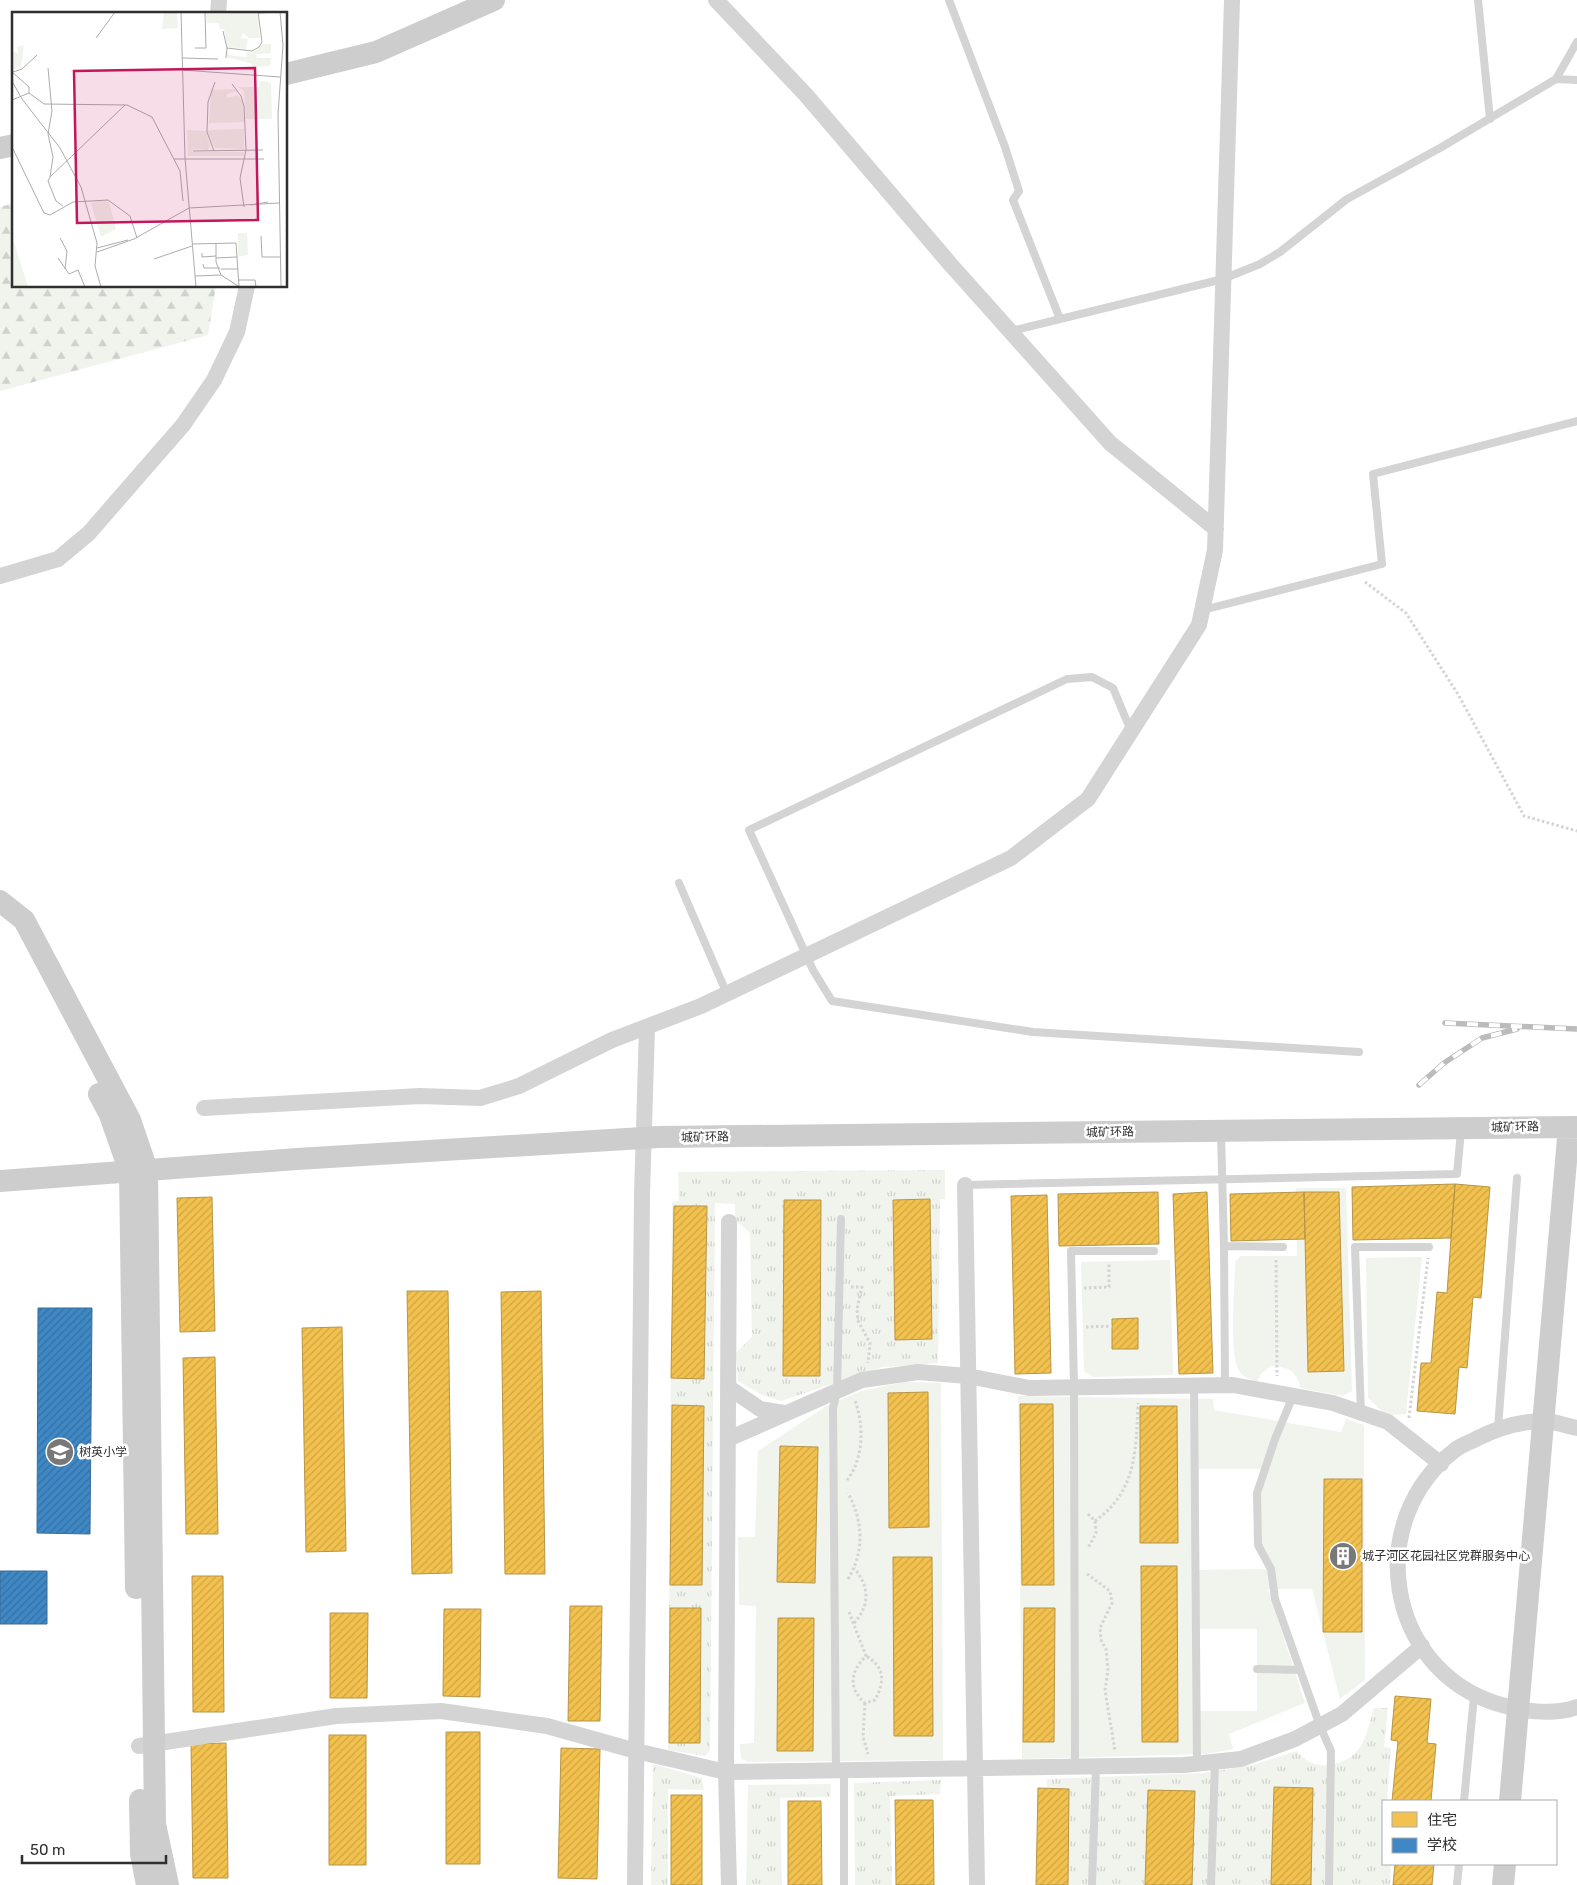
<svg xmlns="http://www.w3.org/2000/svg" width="1577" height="1885" font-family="Rubik,'Noto Sans SC',sans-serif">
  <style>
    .grass { fill: url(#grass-tufts); fill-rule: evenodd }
    .forest { fill: url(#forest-firs) }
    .green { fill: #f1f4ed; fill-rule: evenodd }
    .homes { fill: url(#homes-hatch); stroke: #b89545 }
    .schools { fill: url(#schools-hatch); stroke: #3a6d98 }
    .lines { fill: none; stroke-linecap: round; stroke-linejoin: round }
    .path { stroke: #d4d4d4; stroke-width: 3; stroke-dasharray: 2.5 2.5; stroke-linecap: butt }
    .lane { stroke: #d4d4d4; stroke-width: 8 }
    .street { stroke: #d4d4d4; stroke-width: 16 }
    .secondary { stroke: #cdcdcd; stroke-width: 22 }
    .rail-casing { stroke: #bbb; stroke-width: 5.5 }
    .rail { stroke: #fff; stroke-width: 4; stroke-dasharray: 11; stroke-linecap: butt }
    .labels { text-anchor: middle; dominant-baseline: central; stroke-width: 5; stroke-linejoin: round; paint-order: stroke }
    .street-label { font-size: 12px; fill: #2f2f2f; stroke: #fff }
    .poi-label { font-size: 12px; fill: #2f2f2f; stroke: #fff; text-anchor: start }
    .inset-road { fill: none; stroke: #acacac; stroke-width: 1 }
    .view { fill: #c2185b; fill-opacity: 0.15; stroke: #c2185b; stroke-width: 2.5 }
    .inset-edge { fill: none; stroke: #2f2f2f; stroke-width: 2.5 }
  </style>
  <defs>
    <pattern id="grass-tufts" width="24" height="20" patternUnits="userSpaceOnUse" patternTransform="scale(1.25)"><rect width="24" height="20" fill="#f1f4ed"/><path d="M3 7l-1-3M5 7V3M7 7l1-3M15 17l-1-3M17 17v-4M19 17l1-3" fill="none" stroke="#cfd2cc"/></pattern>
    <pattern id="forest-firs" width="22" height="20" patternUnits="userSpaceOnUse" patternTransform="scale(1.25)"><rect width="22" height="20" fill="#f1f4ed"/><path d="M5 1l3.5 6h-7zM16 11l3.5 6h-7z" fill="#cfd2cc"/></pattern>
    <pattern id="homes-hatch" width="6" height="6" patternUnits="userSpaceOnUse" patternTransform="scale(1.25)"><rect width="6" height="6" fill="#f2c14e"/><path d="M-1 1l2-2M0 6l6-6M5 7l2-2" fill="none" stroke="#d0a644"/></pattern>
    <pattern id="schools-hatch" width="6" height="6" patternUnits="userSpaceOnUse" patternTransform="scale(1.25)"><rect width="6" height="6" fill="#3f88c5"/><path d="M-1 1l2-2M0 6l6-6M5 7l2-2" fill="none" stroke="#3570a0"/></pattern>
  </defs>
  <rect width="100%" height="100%" fill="#fff"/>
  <path class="grass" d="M945,1170V1199H940L938,1363L883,1367L781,1401L762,1395L738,1381L736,1353L752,1337L750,1233L735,1220V1204L715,1203L710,1751L705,1756L668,1750L672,1202L679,1201L678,1172ZM674,1206L707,1207L704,1379L671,1378ZM672,1406H704L702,1585H670ZM701,1609L700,1743H670Z
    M1374,1708H1388L1384,1747L1391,1748L1387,1801H1383V1864H1391L1390,1885H1047V1779L1204,1773L1253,1765L1297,1751C1305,1761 1314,1766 1327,1765C1363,1761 1365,1738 1374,1708Z
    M653,1764L702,1778L704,1790L668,1789V1885H651Z
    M941,1780L940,1794L890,1796L892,1885H855L854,1783Z
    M831,1784L830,1797L780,1798L782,1885H746L748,1785Z"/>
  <path class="forest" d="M14,203V286H216L208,335L0,391V207Z"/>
  <path class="green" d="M1296,1188H1346L1352,1391L1343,1396L1300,1388C1297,1370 1288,1367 1271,1366L1261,1374L1257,1382C1250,1379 1242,1377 1238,1369C1229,1351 1235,1285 1235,1262L1241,1256H1297ZM1304,1192H1339L1344,1371Z
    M1422,1257L1406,1414L1386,1415L1368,1398L1366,1258Z
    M1170,1260L1173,1375L1093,1377L1084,1371L1081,1262Z
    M904,1382L941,1383L943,1760L749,1762L741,1759L740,1744L754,1743L756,1606L739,1605L738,1537H755L758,1451L828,1405L861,1391ZM927,1392L929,1527L889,1528L888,1393ZM780,1446L818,1447L815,1582ZM814,1618L813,1751H777Z
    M1018,1396L1213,1399L1214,1410L1341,1432L1346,1419L1364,1425L1365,1680L1340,1699L1312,1589H1268L1305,1703L1229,1734L1233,1749L1206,1754L1022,1759ZM1021,1404H1053L1054,1585H1022ZM1140,1406H1177L1178,1542H1140ZM1195,1469H1264L1257,1493L1258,1545L1270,1569L1193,1570ZM1141,1566H1177L1178,1742H1142ZM1024,1608H1055L1054,1742L1023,1741ZM1196,1629H1257V1711H1197Z"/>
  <path class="homes" d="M1455,1184L1490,1187L1481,1298L1473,1297L1467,1368L1459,1367L1455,1414L1417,1411L1421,1363H1431L1437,1292L1447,1293Z
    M1455,1184L1451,1238L1353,1240L1352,1187Z
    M1158,1192L1159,1244L1059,1246L1058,1194Z
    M1207,1192L1213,1373L1179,1374L1173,1194Z
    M1304,1192H1339L1344,1371L1308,1372Z
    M1304,1192L1305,1239L1231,1241L1230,1194Z
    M1047,1195L1051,1373L1015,1374L1011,1196Z
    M212,1197L215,1331L180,1332L177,1198Z
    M930,1199L932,1339L895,1340L893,1200Z
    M784,1200H821L820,1376H783Z
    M674,1206H707L704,1379L671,1378Z
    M407,1291H448L452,1573L412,1574Z
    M541,1291L545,1574H505L501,1292Z
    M1138,1318V1349H1112V1319Z
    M342,1327L346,1551L306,1552L302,1328Z
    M215,1357L218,1534H186L183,1358Z
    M928,1392L929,1527L889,1528L888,1393Z
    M1020,1404H1053L1054,1585H1022Z
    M672,1405L704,1406L702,1585H670Z
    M1140,1406H1177L1178,1543H1140Z
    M780,1446L818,1447L815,1583L777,1582Z
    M1324,1479H1362V1632H1323Z
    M893,1557H932L933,1736H894Z
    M1141,1566H1177L1178,1742H1142Z
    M192,1576H223L224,1712H193Z
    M570,1606H602L600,1721H568Z
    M670,1608H701L700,1743H669Z
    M1024,1608H1055L1054,1742H1023Z
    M444,1609H481L480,1697L443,1696Z
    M330,1613H368L367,1698H330Z
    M778,1618H814L813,1751H777Z
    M1395,1696L1431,1699L1427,1743L1436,1744L1431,1801H1392L1398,1741L1391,1740Z
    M446,1732H480V1864H446Z
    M329,1735H366V1865H329Z
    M226,1743L228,1878H193L191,1744Z
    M561,1748L600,1749L597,1879L558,1878Z
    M1274,1787L1313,1788L1311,1885H1271Z
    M1038,1788L1069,1789L1068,1885H1036Z
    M1148,1790L1195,1791L1192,1885H1145Z
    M671,1795H702V1885H671Z
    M895,1800H933L934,1885H896Z
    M788,1801H821L822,1885H788Z
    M1395,1864H1434L1432,1885H1393Z"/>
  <path class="schools" d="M38,1308H92L90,1534L37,1533Z
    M0,1571H47V1624H0Z"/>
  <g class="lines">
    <path class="path" d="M1365,582L1406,613L1459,696L1524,816L1577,831
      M1276,1260L1277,1376
      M851,1287H862L857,1309L858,1321L870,1343L868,1363
      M1084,1288L1109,1287V1264
      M1086,1327L1112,1326
      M1409,1418L1428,1258
      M847,1480C864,1459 864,1424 855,1401
      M1088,1514L1095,1521L1096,1533L1088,1548
      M1095,1521C1137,1491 1136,1450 1138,1403
      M1087,1574L1110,1591L1112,1603L1100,1628L1101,1640L1106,1649L1108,1670L1105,1690L1115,1751
      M848,1579C865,1551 863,1521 848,1493
      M849,1612L866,1656C850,1672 848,1688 865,1703L875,1700C885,1682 885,1667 866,1656
      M854,1623C870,1605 870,1587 854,1568
      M865,1703L863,1737L868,1754"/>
    <path class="lane" d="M949,0L1005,147L1019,191L1013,200L1060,319
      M1478,0L1490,119
      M1556,79L1577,80
      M1011,331L1223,279L1260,264L1280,252L1347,199L1440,148L1556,79L1577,42
      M1203,610L1382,564L1373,474L1577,421
      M1131,731L1113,688L1092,677L1067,679L749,830L813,970L832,1001L1033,1032L1359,1052
      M679,883L727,994
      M1221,1133L1224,1246
      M965,1185L1457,1174L1461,1131
      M1194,1385L1197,1764
      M1225,1385L1224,1246L1283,1247
      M1293,1396L1275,1439L1257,1493L1258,1545L1271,1569L1275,1599L1320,1726L1331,1751L1329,1885
      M1361,1413L1355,1247H1429
      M1498,1428L1517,1178
      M1257,1669L1300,1670
      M1075,1767L1074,1386L1071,1251H1154
      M836,1770L833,1408L837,1391L841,1219
      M844,1770V1885
      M1464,1801L1474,1696
      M1092,1885L1096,1767
      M1211,1885L1215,1762
      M1457,1885L1459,1864"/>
    <path class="street" d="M716,0L806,95L951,265L1110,443L1216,529
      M218,14L219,0
      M0,576L58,559L89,533L183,425L214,380L237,332L247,286
      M204,1108L420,1096L480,1098L519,1086L612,1040L701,1006L1011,858L1088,799L1199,625L1215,550L1232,0
      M965,1185L977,1885
      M729,1222L726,1772L729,1885
      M728,1387L760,1409L784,1413
      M1577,1428C1566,1426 1554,1421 1544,1421C1521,1421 1498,1428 1478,1438C1471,1442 1461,1445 1455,1450C1363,1521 1386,1667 1495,1703C1520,1711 1552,1716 1577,1707
      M728,1439L862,1380L918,1372L968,1376L1029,1388L1233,1385L1333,1403L1388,1422L1441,1464
      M139,1746L336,1716L441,1711L547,1726L636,1751L726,1772L1184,1765L1241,1759L1295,1739L1342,1714L1422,1646
      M635,1885L642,1195L647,1027"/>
    <path class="secondary" d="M286,74L376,52L494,0
      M0,148L14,145
      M0,901L24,920L130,1120L147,1170L155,1824L168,1885
      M99,1094L110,1115L130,1172L136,1588
      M0,1181L297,1159L659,1137L1577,1127
      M140,1800L141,1854L147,1885
      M1510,1801L1569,1127
      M1503,1885L1505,1864"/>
    <defs>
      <path id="rail" d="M1445,1023L1577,1029
        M1419,1085L1444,1063L1482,1038L1517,1029"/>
    </defs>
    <use href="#rail" class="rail-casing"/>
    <use href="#rail" class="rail"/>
  </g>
  <defs>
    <symbol id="school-disc" viewBox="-11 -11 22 22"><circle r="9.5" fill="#787878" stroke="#fff"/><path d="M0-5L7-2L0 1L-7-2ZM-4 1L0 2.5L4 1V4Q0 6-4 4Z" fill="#fff"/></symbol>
    <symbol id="building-disc" viewBox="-11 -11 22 22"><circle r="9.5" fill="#787878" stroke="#fff"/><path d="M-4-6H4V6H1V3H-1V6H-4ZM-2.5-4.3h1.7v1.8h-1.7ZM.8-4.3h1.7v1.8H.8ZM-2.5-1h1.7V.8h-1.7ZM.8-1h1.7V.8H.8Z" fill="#fff"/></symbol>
  </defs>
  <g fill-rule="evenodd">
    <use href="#school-disc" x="44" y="1436" width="32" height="32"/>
    <use href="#building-disc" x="1327" y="1540" width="32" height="32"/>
  </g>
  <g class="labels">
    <g class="street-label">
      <text transform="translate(1515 1127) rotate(-1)">城矿环路</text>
      <text transform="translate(1110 1132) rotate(-1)">城矿环路</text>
      <text transform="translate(705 1137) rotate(-1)">城矿环路</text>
    </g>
    <g class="poi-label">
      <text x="79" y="1452">树英小学</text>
      <text x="1362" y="1556">城子河区花园社区党群服务中心</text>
    </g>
  </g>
  <g transform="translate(12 12)">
    <rect width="275" height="275" fill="#fff"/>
    <path d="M251,32H259V41L244,42L245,46H259L258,54L240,55V52L215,45V38L217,43L234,45L235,40L239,42ZM248,69L259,70L260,107H234L232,79L226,75H247ZM175,118L194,119L198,134L196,138L182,137L179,140H232V144H176ZM0,226L3,233L16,275H0Z" fill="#f1f4ed"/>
    <path d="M152,0H165L166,16L150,17ZM12,33L9,55L0,58V42L2,39L6,42L5,35ZM87,189L97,190L104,217L89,225L79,191Z" fill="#f1f4ed"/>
    <path d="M194,0H245L248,26H237L231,21L229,26L236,27L234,37L215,35L212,17H208L207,11H195ZM224,77L226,79L215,82V86L226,83L231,90L232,110L197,111L199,78ZM232,117V137L203,136L196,122V118ZM226,221H235L236,243L226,245Z" fill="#f1f4ed"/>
    <path class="inset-road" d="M169,0L173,146L184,275M268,0L271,33L266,102L269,275M246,1L268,0M211,19L215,36M84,26L103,0M183,36H194L193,0M170,46L206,47M214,46L215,36L240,39L247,35L250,30L246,0M36,56L40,99L36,122L41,145L38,165M170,58L268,65M0,60L17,75V81L32,92L115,93L140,105L168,159L171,189M1,60L10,57L25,43M0,69L10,87L48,136L69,175L85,231L83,254L89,275M220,72L229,84L232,94L234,138L228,166L232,195M0,88L17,81M0,135L32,201L38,203L61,190L96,188L118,204L125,226M181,139L251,138M202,139L195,120L196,90L203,70M162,147H252M245,147L246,193M239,193L256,190M51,194L44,189L36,169L38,165L113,93M249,224L250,245H269M48,226L55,239L53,257M180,232L224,231L227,275M204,232V250L209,263L226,274M85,236L116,228M85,240L122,227L177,196L267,191M190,241V245L204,244M46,246L57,262L66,258L73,275M204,246L225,245M142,247L180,234M191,252L192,256H208M209,257H226M183,264L209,263M227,268H243L244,275"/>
    <path class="view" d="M243,56L246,208L65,211L62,59Z"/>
    <rect width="275" height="275" class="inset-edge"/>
  </g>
  <rect x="1382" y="1800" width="175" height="65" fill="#ffffff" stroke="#acacac"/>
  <rect x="1392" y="1812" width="25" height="15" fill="#f2c14e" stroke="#acacac"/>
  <text x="1427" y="1825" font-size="15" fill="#2f2f2f">住宅</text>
  <rect x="1392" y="1838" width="25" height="15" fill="#3f88c5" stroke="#acacac"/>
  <text x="1427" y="1850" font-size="15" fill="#2f2f2f">学校</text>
  <path d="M22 1855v8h144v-8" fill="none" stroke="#2f2f2f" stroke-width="2.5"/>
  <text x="30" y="1855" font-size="15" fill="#2f2f2f" stroke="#ffffff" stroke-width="4" paint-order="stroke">50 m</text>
</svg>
